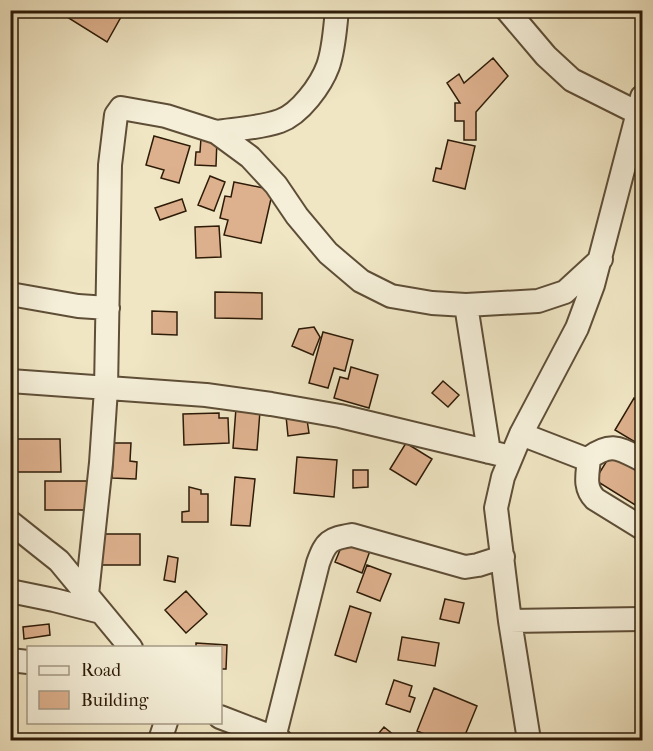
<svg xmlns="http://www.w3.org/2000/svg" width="653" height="751" font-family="'IM FELL French Canon',serif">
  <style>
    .building { fill: #deb18e; stroke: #2d1b08; stroke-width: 1.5 }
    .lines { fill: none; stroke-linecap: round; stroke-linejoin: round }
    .minor-casing { stroke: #5e4e37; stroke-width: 26 }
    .minor { stroke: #f5efd9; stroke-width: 22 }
  </style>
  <rect width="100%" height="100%" fill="#f0e6c4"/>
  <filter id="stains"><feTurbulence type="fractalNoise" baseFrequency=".00333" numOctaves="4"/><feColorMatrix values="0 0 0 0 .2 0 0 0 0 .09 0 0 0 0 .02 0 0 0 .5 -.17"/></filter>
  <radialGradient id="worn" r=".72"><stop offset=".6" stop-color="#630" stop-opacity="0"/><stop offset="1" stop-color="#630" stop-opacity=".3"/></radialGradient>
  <path class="building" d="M71,10H110L121,17L107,42L67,17Z
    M493,58L508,76L476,112V140H464V121H455V103H460L447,83L459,74L464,83Z
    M154,136L190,146L179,183L161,178L164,170L146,165Z
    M201,138L217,139L216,166L195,165L196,152H200Z
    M448,140L475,146L465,189L433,181L436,168L441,169Z
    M210,176L225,182L214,211L198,205Z
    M234,182L273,190L261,243L224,235L228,220L220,218L225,196L231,197Z
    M182,199L186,211L160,220L155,208Z
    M219,226L221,257L196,258L195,227Z
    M215,292L262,293V319L215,318Z
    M152,311L177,312V335L152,334Z
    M314,327L320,337L313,355L292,346L299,329Z
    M323,332L353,340L345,371L334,368L328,388L309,383Z
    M351,367L378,375L369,408L334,398L340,377L348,379Z
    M443,381L459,395L448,407L432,393Z
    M634,398L642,403V442L640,445L615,430Z
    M236,408L260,411L257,450L233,448Z
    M219,413V418H228L229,443L184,445L183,414Z
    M306,413L309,433L288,436L286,416Z
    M15,439H60L61,472H16Z
    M114,443H131L130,461L137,462L136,479L112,478Z
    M406,443L432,459L416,485L390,469Z
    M611,454L642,473V504L640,508L595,480Z
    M297,457L337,460L334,497L294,493Z
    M353,470H368V487L353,488Z
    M235,477L255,479L250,526L231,525Z
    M45,481H88L89,510H45Z
    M189,487L201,490V494H208V522H182V512L189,511Z
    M99,534H140V565H99Z
    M345,538L371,548L362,573L335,562Z
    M168,556L178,558L175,582L164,580Z
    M367,565L391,574L380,601L357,592Z
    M186,591L207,614L186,633L165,610Z
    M445,599L464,603L459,623L440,619Z
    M350,606L371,613L356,662L335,655Z
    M49,624L50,635L24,639L23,627Z
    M402,637L439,643L435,666L398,660Z
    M196,643L227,645L226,669H220V648H196Z
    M394,680L412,686L409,696L415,698L410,712L386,704Z
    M434,688L477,706L463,740H439L417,731Z
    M384,727L400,740H373Z"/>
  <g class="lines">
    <defs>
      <path id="minor" d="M507,10L546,56L572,80L642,115
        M216,132C237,129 260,128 280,121C300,114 321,85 328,66C334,49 335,28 337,10
        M10,294L78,306L108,308
        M466,305L489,452
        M10,381L206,395L271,404L340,416L511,457
        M521,434L583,458H589C612,441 620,449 642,460
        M589,458C588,473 583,487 595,499L642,528
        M10,522L59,561L131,648
        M10,591L54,600L101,612
        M87,594L101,463L106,389L110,165L116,115L121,108L166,116L216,132L250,157L276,185L297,216L328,253L361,281L391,296L432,303L466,305L538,301L565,292L601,259
        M510,621L642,619
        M10,660L28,662
        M220,717L280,740
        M274,738L318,563C326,541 329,539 352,535L465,567L478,565L503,557
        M160,740L166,722
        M529,740L510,621L496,508L503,477L521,434L577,328L593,285L642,97"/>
    </defs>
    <use href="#minor" class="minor-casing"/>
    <use href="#minor" class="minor"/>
  </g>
  <rect width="653" height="751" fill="none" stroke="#f0e6c4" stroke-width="36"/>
  <rect x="12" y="12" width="629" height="727" fill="none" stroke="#2d1b08" stroke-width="3"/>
  <rect x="18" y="18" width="617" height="715" fill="none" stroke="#2d1b08" stroke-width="1.5"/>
  <rect x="27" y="646" width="195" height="78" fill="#f5efd9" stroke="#a59a85" stroke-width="1.5"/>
  <rect x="39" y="666" width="30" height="9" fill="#f5efd9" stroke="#a59a85" stroke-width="1.5"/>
  <text x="81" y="676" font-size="18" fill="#2d1b08">Road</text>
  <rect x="39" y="691" width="30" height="18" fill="#deb18e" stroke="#a59a85" stroke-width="1.5"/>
  <text x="81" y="706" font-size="18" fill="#2d1b08">Building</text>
  <rect width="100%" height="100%" filter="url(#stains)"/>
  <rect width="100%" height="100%" fill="url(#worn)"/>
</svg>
